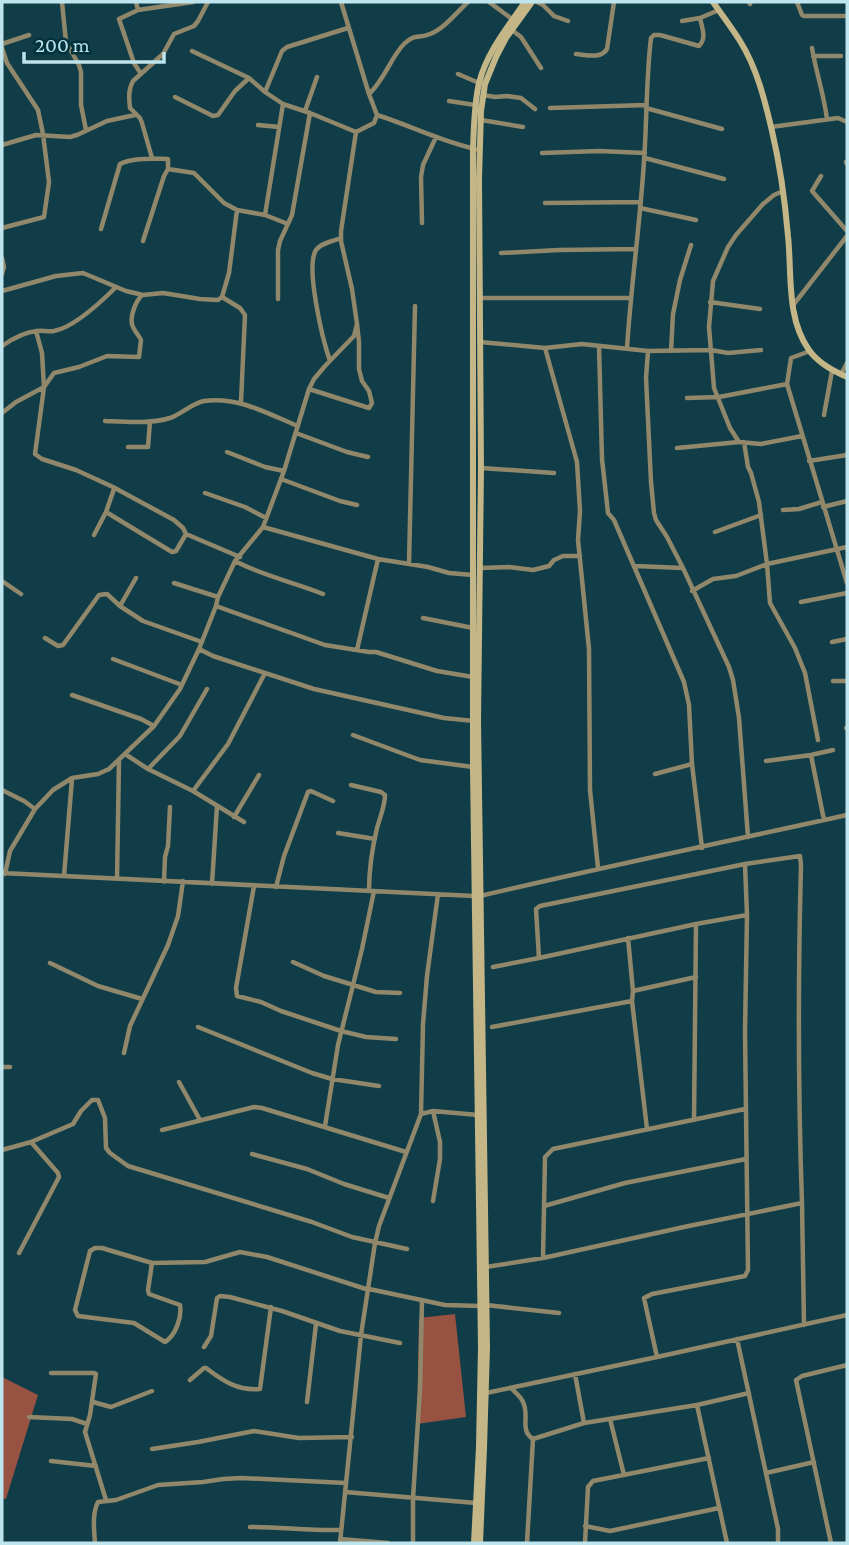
<svg xmlns="http://www.w3.org/2000/svg" width="849" height="1545" font-family="'Crimson Pro',serif">
  <style>
    .forest { fill: #985242 }
    .lines { fill: none; stroke-linecap: round; stroke-linejoin: round }
    .street { stroke: #91886b; stroke-width: 4.5 }
    .secondary { stroke: #c4b686; stroke-width: 6 }
  </style>
  <rect width="100%" height="100%" fill="#103d47"/>
  <path class="forest" d="M455,1314L466,1417L417,1424L419,1318Z
    M2,1377L38,1395L6,1499L2,1498Z"/>
  <g class="lines">
    <path class="street" d="M62,2L66,42L79,65L81,72V105L86,130
      M136,2L138,10L193,2
      M341,2L369,94L377,115C412,126 444,143 480,150
      M489,2L512,19
      M537,2L543,5L554,16L568,21
      M749,2L750,4
      M797,2L802,15L804,16H846
      M138,10L119,19L134,63L141,74
      M682,21L700,18L719,10
      M512,30L521,37L541,68
      M2,44L29,35
      M2,48L7,63L38,110L43,134L49,182L44,217L2,228
      M812,48C816,72 824,95 827,119
      M192,51L249,78
      M576,54C587,55 601,59 607,49L614,2
      M813,56H841
      M458,74L479,83
      M265,92L282,51L287,47L348,28
      M369,94C385,79 391,57 404,44C415,33 419,39 430,34C444,29 457,12 468,2
      M483,95L495,97L507,96L521,98L535,109
      M175,97L213,116L218,115L235,91L249,78L265,92L283,104L310,113L356,132
      M449,101L475,105
      M550,108L646,105
      M646,108L722,129
      M305,111L317,77
      M481,120L523,127
      M258,125L279,127
      M771,127L838,118L847,122
      M2,145L36,135L70,137L77,135L107,121L135,115
      M542,153L599,151L645,153
      M152,158L142,123L140,118L130,108C129,99 128,90 133,81L163,54L174,34L194,26L198,21L208,2
      M645,158L724,179
      M846,162L847,164
      M168,169L194,173L224,203L237,210L265,215L288,224
      M821,176L812,191L847,231
      M783,191L774,195L763,204L736,235L728,247L713,281L709,327L714,388L730,428L739,442L761,444L802,436
      M545,203L641,202
      M640,208L696,220
      M265,215L283,104
      M422,223L421,177L423,165L436,137
      M101,229L120,164C133,157 153,159 168,159V169L164,176L143,241
      M501,253L559,250L636,249
      M2,258L4,267L2,274
      M2,291L56,276L83,273L126,291L143,295L163,293L200,299L218,300L222,297L229,273L237,210
      M222,297L240,308L245,315L241,402
      M480,298H630
      M278,299V250L280,241L292,215L310,113
      M710,302L760,309
      M794,304L847,236
      M36,331L42,353L44,387L35,454L42,459L76,470L113,487L114,489L106,512L94,535
      M480,342L545,348L582,344L648,351L711,350L728,353L761,350
      M2,346C12,339 24,332 37,331C42,330 48,332 54,331C75,327 101,302 116,287
      M599,346L602,459L608,513L614,520L684,682L689,705L692,764L702,848
      M545,348L577,462L580,511L578,540L589,649L590,790L598,868
      M627,348C631,286 640,224 644,161C647,120 646,79 651,38L654,35H660L699,46C707,38 702,28 700,18
      M648,351L646,378L651,482L654,513L656,520L667,537L683,568L729,667L733,680L739,718L748,837
      M671,351L673,314L680,280L691,245
      M810,351L791,358L787,384L847,583
      M330,361C323,341 305,267 316,250C321,243 333,241 341,238
      M841,374L847,363
      M309,389L369,408L372,403L369,391L362,381L359,369V342L357,324L352,289L341,241V231L356,132L374,123L377,115
      M687,398L719,397L787,384
      M2,413L16,402L44,387L54,373L79,367L107,356L139,357L141,340C139,335 133,330 132,324C130,315 136,301 142,295
      M824,415L832,371
      M105,421C126,422 150,424 170,418C182,414 192,403 204,401C238,396 268,414 298,426
      M296,433L347,452L368,457
      M744,442L748,467L751,473L759,502L767,564L770,603L795,648L805,673L818,740
      M128,447H148L150,421
      M677,448L739,442
      M227,452L265,467L284,471
      M809,461L847,455
      M481,468L554,473
      M281,479L340,501L357,505
      M113,487L174,520L183,528L186,534
      M205,493L245,507L266,518
      M823,507L847,501
      M783,510L799,509L822,502
      M106,512L172,552L176,551L186,534L240,557
      M263,527L378,559L428,567L449,573L473,575
      M715,532L761,515
      M235,561C263,576 294,582 323,594
      M409,564L415,306
      M635,566L683,568
      M480,568L509,567L533,570L549,566L554,560L563,556H580
      M2,581L21,594
      M174,583L218,597
      M692,591L713,579L736,576L767,564L847,547
      M801,602L847,593
      M120,606L136,578
      M216,606L325,645L369,652H376L437,671L473,677
      M423,618L473,628
      M45,638L58,646L63,645L99,595L107,594L120,606L143,621L202,642
      M832,642L847,639
      M199,649L213,656L314,689L444,718L474,721
      M357,650L378,559
      M113,659L182,685
      M833,681H847
      M72,695L141,719L154,726
      M846,728H847
      M353,735L420,760L473,767
      M125,754L148,769L193,791L244,822
      M811,755L833,750
      M766,761L811,755L824,820
      M148,769L180,736L207,689
      M655,774L692,764
      M351,785L381,792L385,795C385,806 380,817 377,828C372,849 369,869 369,891
      M2,790L24,801L35,809
      M193,791L228,744L265,673
      M234,817L259,775
      M338,833L375,839
      M745,864L747,915
      M2,873L474,896
      M5,874L10,851L35,809L53,790L72,778L98,774L109,769L154,726L180,689L199,649L216,606L218,597L235,561L263,527L284,471L309,389L314,379L325,366L354,336L357,324
      M64,876L72,779
      M117,879L119,760
      M164,882L165,857L168,846L170,807
      M212,884L217,806
      M254,886L236,988L237,996L261,1002L281,1011L341,1031L366,1037L396,1039
      M276,887L284,856L308,792L311,791L333,801
      M480,896C602,867 725,842 847,815
      M628,938L633,991
      M293,962L324,976L376,992L400,993
      M50,963L98,986L142,999
      M493,967L539,958
      M198,1027L312,1073L332,1079L379,1086
      M492,1027L632,1001
      M124,1053L130,1026L168,945L178,916L183,881
      M2,1067H10
      M179,1082L200,1120
      M421,1114L423,1024L427,976L438,894
      M694,1120L696,924
      M325,1126L338,1045L362,949L374,891
      M647,1129L632,1001L633,991L696,977
      M162,1130L254,1107L262,1108L406,1152
      M2,1150L31,1142L73,1124L81,1111L92,1100H98L105,1118L106,1148L110,1153L128,1166L312,1222L352,1237L407,1249
      M252,1154L307,1169L344,1184L389,1198
      M433,1201L440,1159V1142L433,1111
      M544,1206L625,1183L746,1159
      M19,1253L59,1177L58,1173L31,1142
      M543,1258L545,1157L553,1149L745,1109
      M152,1263L102,1248H95L90,1251L75,1310L78,1316L134,1323L165,1342C176,1335 182,1317 180,1305L149,1294L148,1290L152,1263L205,1262L240,1252L267,1257L369,1290
      M486,1267L543,1258L684,1227L802,1203L804,1325
      M369,1289L445,1305L480,1306
      M486,1305L559,1313
      M737,1339L778,1529V1543
      M204,1347L211,1336L217,1298L220,1296L230,1297L282,1311L340,1331L400,1343
      M657,1357L847,1315
      M51,1373H94L96,1374L90,1415L85,1432L106,1500
      M190,1380L204,1368H206C223,1381 238,1391 260,1389L271,1307
      M512,1389C516,1393 521,1397 523,1402C530,1415 519,1430 533,1439
      M486,1393L657,1357L644,1298L652,1294L745,1276L748,1270L745,1032L747,915L696,924L539,958L536,909L540,906L745,864L800,856L801,865C798,978 798,1090 802,1203
      M93,1402L111,1407L152,1391
      M307,1402L316,1324
      M29,1417L72,1419L87,1424
      M610,1419L624,1475
      M584,1423L697,1405
      M152,1449L198,1442L254,1431L299,1438L352,1437
      M51,1461L96,1466
      M766,1473L814,1462
      M345,1492L476,1503
      M585,1526L610,1531L719,1508
      M250,1527C281,1527 311,1531 341,1530
      M340,1539L388,1543
      M95,1543C94,1529 92,1514 98,1502L116,1500L158,1485L203,1482L223,1479L241,1478L346,1483
      M340,1543L361,1335L375,1243L379,1226L421,1114L433,1111L478,1115
      M413,1543V1498L420,1390L422,1301
      M527,1543L533,1439L584,1423L575,1374
      M585,1543L588,1487L593,1481L709,1458
      M727,1543L697,1405L749,1393
      M831,1543L796,1380L802,1376L847,1365"/>
    <path class="secondary" d="M713,2C722,15 732,28 740,41C757,68 765,101 772,131C780,165 785,201 788,236C792,273 786,318 809,350C818,363 833,371 847,377
      M474,1543L479,1447L481,1347L473,770V149C474,127 474,105 479,83C487,52 507,28 525,2
      M480,1543L484,1448L487,1347L478,721L481,468L479,179L481,111L485,84L496,57L506,38L532,2"/>
  </g>
  <rect width="849" height="1545" fill="none" stroke="#bee4ed" stroke-width="7"/>
  <path d="M24 52v10h140v-10" fill="none" stroke="#bee4ed" stroke-width="3.5"/>
  <text x="35" y="52" font-size="21" fill="#bee4ed" stroke="#02333c" stroke-width="5" paint-order="stroke">200 m</text>
</svg>
